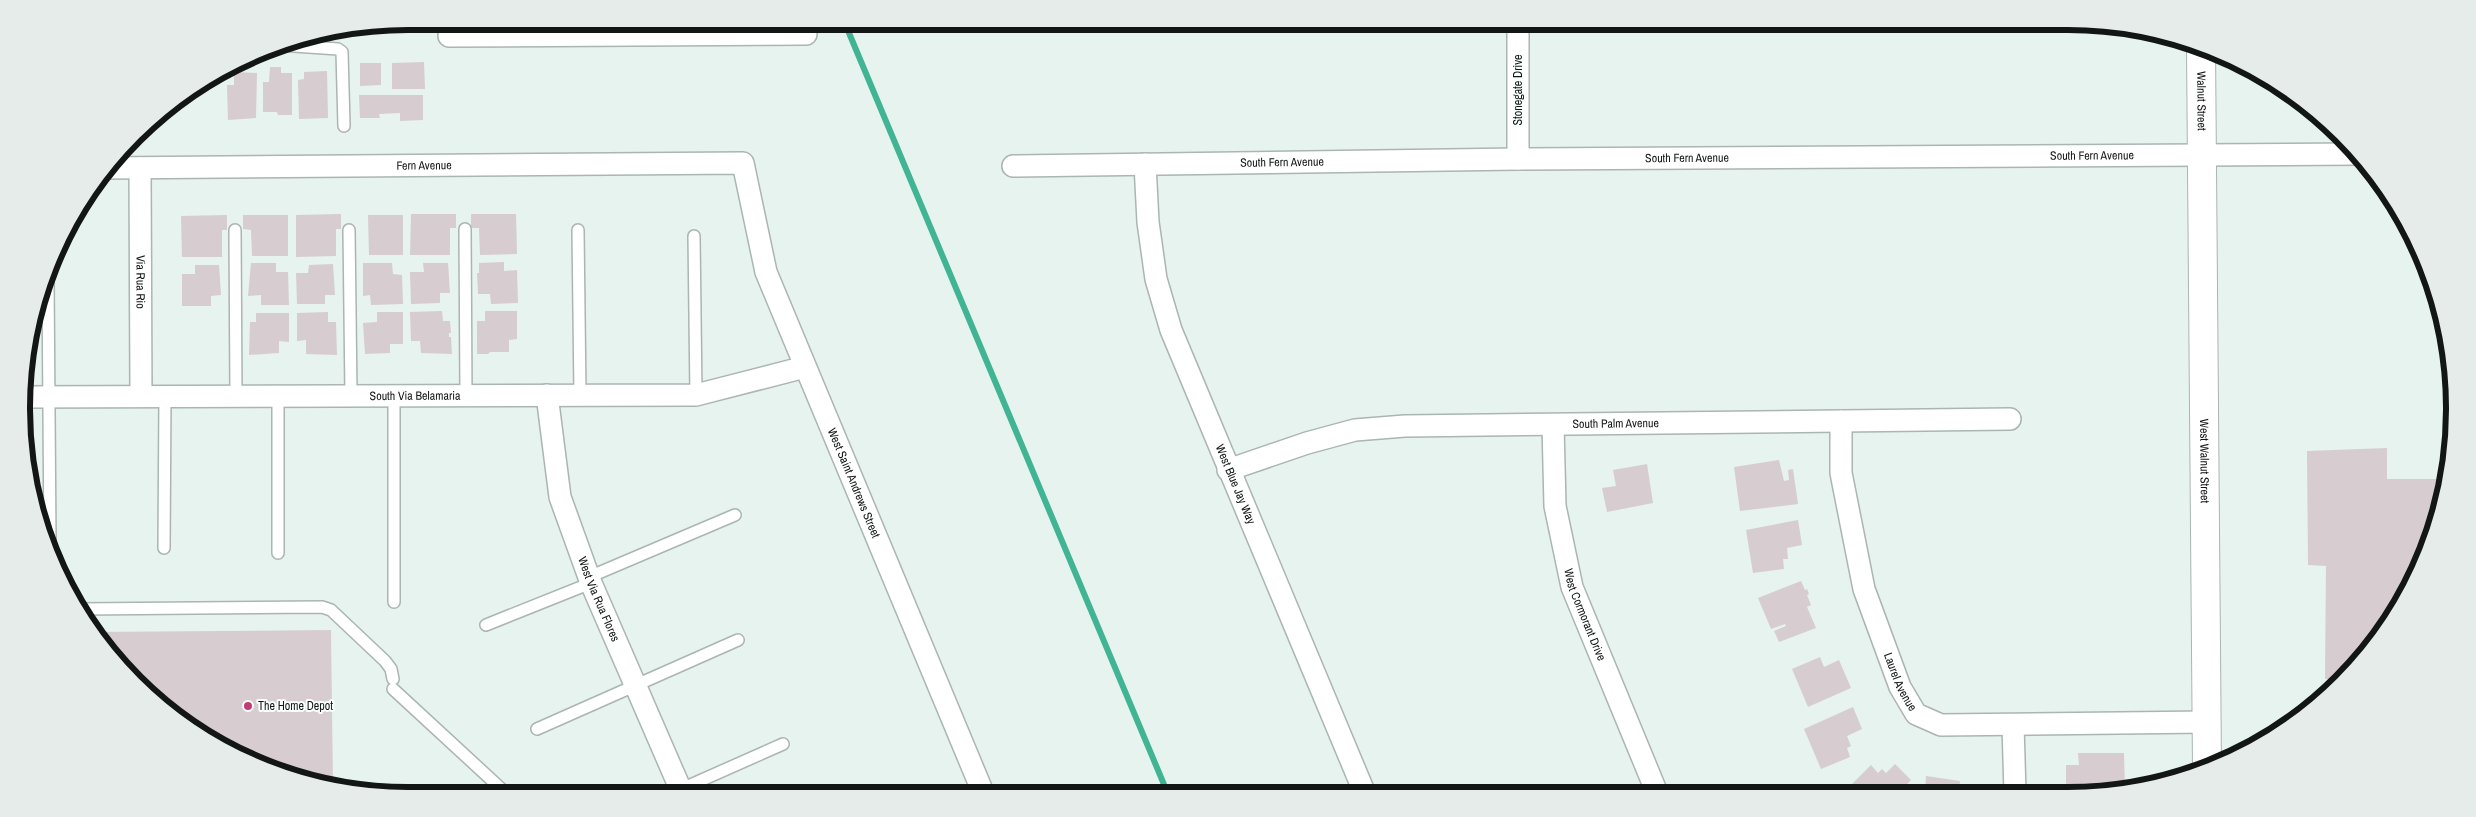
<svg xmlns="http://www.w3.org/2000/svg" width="2476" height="817" font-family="'Archivo Narrow',sans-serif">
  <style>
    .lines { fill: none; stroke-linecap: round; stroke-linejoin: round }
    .stream { stroke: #40b493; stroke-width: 6 }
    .building { fill: #d7cccf }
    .lane-casing { stroke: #abb5b1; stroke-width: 14 }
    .street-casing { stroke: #abb5b1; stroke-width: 24 }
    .secondary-casing { stroke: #abb5b1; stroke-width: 30 }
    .lane { stroke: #fff; stroke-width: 11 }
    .street { stroke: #fff; stroke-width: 21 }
    .secondary { stroke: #fff; stroke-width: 28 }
    .poi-dot { fill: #c33a76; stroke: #f8fffc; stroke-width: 2 }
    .labels { text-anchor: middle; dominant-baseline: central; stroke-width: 4; stroke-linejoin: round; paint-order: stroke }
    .street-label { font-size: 12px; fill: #121614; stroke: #f8fffc }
    .poi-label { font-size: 12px; fill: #121614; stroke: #f8fffc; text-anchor: start }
    .rim { fill: none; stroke: #121614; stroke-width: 6 }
  </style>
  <rect width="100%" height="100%" fill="#e7f3ee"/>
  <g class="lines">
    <path class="stream" d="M844,21L1168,794"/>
  </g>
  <path class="building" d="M424,62L425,89H392V63Z
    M360,63H381V85L360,86Z
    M270,67H281V73H292V115H278L277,112H263V82H269Z
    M327,71L328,118L299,119L298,80L304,79V72Z
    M234,72L257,73L256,118L228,120L227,85H234Z
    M359,95H423V120L400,121V113L379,114L380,118H360Z
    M341,214V229H336V256L296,257V215Z
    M411,214H456V228H450V255H410Z
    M471,214H516L517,254L480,255L479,228H471Z
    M227,215V230H222V257H182L181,216Z
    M243,215H288V256H252L251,230L243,229Z
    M368,215H403V255H369Z
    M504,262V271L517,270L518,303L491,304L490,294H478L477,273H479V263Z
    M251,263H276V272H288L289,305H261V295L248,296Z
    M363,263H392L393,274L402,275L403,304L371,305L370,295L363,296Z
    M423,263H448L450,293H440V303L411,304L410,272H424Z
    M333,264L335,295H325V304H297L296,273H308L309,265Z
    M195,265H219L221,295L211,296V306H182V274H195Z
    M442,311L443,321H450L451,333H449V337H451L452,354L421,353L420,341H411L410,312Z
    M485,311H517V339L509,340V352H490L488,354H477V321H485Z
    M328,312V322H336L337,355L306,354V340L297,341V313Z
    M377,312H403V344H390V353L365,354L363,323L377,322Z
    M256,313H289V342L279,341V353L249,355L250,322H256Z
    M2387,448V479H2447L2442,508L2403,602L2340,679H2325L2326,566L2308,565L2307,451Z
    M1779,460L1784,481L1789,480L1788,470L1793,469L1798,504L1740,511L1734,467Z
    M1647,464L1653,503L1607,512L1602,488L1616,486L1613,470Z
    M1798,520L1802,545L1787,548L1788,559H1783L1784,569L1753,573L1746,530Z
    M1801,581L1805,590L1807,589L1809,594L1807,595L1811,605L1807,607L1816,628L1779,642L1774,631L1786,626L1785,624L1771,629L1758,598Z
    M331,630L333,786L309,783L193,730L135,683L93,632Z
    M1820,657L1824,667L1839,660L1851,688L1808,707L1792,669Z
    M1853,707L1862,729L1847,736L1851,746L1847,748L1850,757L1821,769L1804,729Z
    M2078,753H2124L2125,791L2066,793V765H2079Z
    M1895,764L1911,780L1899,793H1857L1850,786L1871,765L1878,773L1882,769L1886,773Z
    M1926,776L1960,781L1959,790L1972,793H1925Z"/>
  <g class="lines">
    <defs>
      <path id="lane" d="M279,45L338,49L342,52L344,126
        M465,229L466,395
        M235,230L236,396
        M349,230L351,395
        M578,230L580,395
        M694,236L696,395
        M48,280L50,543
        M278,395V553
        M394,395V602
        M164,548L165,396
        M589,577L735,515
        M80,609L322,607L331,610L385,661L391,669L393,679
        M486,625L591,583
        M393,689L509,796
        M537,729L738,640
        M668,795L783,744"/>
      <g id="street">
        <path d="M1518,21V159"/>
        <path d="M449,36L806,34"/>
        <path id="s1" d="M1145,164L1148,222L1156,279L1171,330L1365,794"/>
        <path id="s2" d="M1013,166L1518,159L2359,154"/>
        <path id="s3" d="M105,168L743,163L766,272L984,795"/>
        <path id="s4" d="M140,168L141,396"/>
        <path id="s5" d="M547,395L560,497L591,583L683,795"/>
        <path id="s6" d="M23,397L696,395L805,367"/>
        <path id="s7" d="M1841,421V473L1864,589L1900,687L1916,714L1941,725L2207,722"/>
        <path id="s8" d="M1553,425L1555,506L1572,587L1657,793"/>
        <path id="s9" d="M1228,470L1307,443L1355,430L1405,426L2010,419"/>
        <path d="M2013,725L2015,793"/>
      </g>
      <g id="secondary">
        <path id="s10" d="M2201,47L2207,769"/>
      </g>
    </defs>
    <use href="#lane" class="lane-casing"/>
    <use href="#street" class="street-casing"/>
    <use href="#secondary" class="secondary-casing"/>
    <use href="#lane" class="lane"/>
    <use href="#street" class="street"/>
    <use href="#secondary" class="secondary"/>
  </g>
  <circle class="poi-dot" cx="248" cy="706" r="5"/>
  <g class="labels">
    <g class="street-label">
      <text transform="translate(1518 90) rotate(-90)">Stonegate Drive</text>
      <text stroke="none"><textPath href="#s10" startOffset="54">Walnut Street</textPath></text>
      <text stroke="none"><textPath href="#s2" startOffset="1079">South Fern Avenue</textPath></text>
      <text stroke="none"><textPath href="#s2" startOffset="674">South Fern Avenue</textPath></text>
      <text stroke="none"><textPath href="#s2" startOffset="269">South Fern Avenue</textPath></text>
      <text stroke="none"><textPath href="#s3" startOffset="319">Fern Avenue</textPath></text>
      <text stroke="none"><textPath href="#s4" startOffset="114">Via Rua Rio</textPath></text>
      <text stroke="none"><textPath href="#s6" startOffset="392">South Via Belamaria</textPath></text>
      <text stroke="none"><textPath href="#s9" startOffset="394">South Palm Avenue</textPath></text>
      <text stroke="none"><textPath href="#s10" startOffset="414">West Walnut Street</textPath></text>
      <text stroke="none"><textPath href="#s3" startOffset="978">West Saint Andrews Street</textPath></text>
      <text stroke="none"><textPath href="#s1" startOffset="336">West Blue Jay Way</textPath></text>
      <text stroke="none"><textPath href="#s5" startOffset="212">West Via Rua Flores</textPath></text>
      <text stroke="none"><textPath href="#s8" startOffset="194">West Cormorant Drive</textPath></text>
      <text stroke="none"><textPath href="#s7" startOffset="270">Laurel Avenue</textPath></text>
    </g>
    <g class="poi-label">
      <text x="258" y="706">The Home Depot</text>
    </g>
  </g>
  <path d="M0 0H2476V817H0ZM408 30H2068A378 378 0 0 1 2446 408V409A378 378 0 0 1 2068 787H408A378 378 0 0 1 30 409V408A378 378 0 0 1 408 30Z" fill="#e6ece9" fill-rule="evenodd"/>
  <path class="rim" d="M408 30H2068A378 378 0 0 1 2446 408V409A378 378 0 0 1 2068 787H408A378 378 0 0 1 30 409V408A378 378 0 0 1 408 30Z"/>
</svg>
